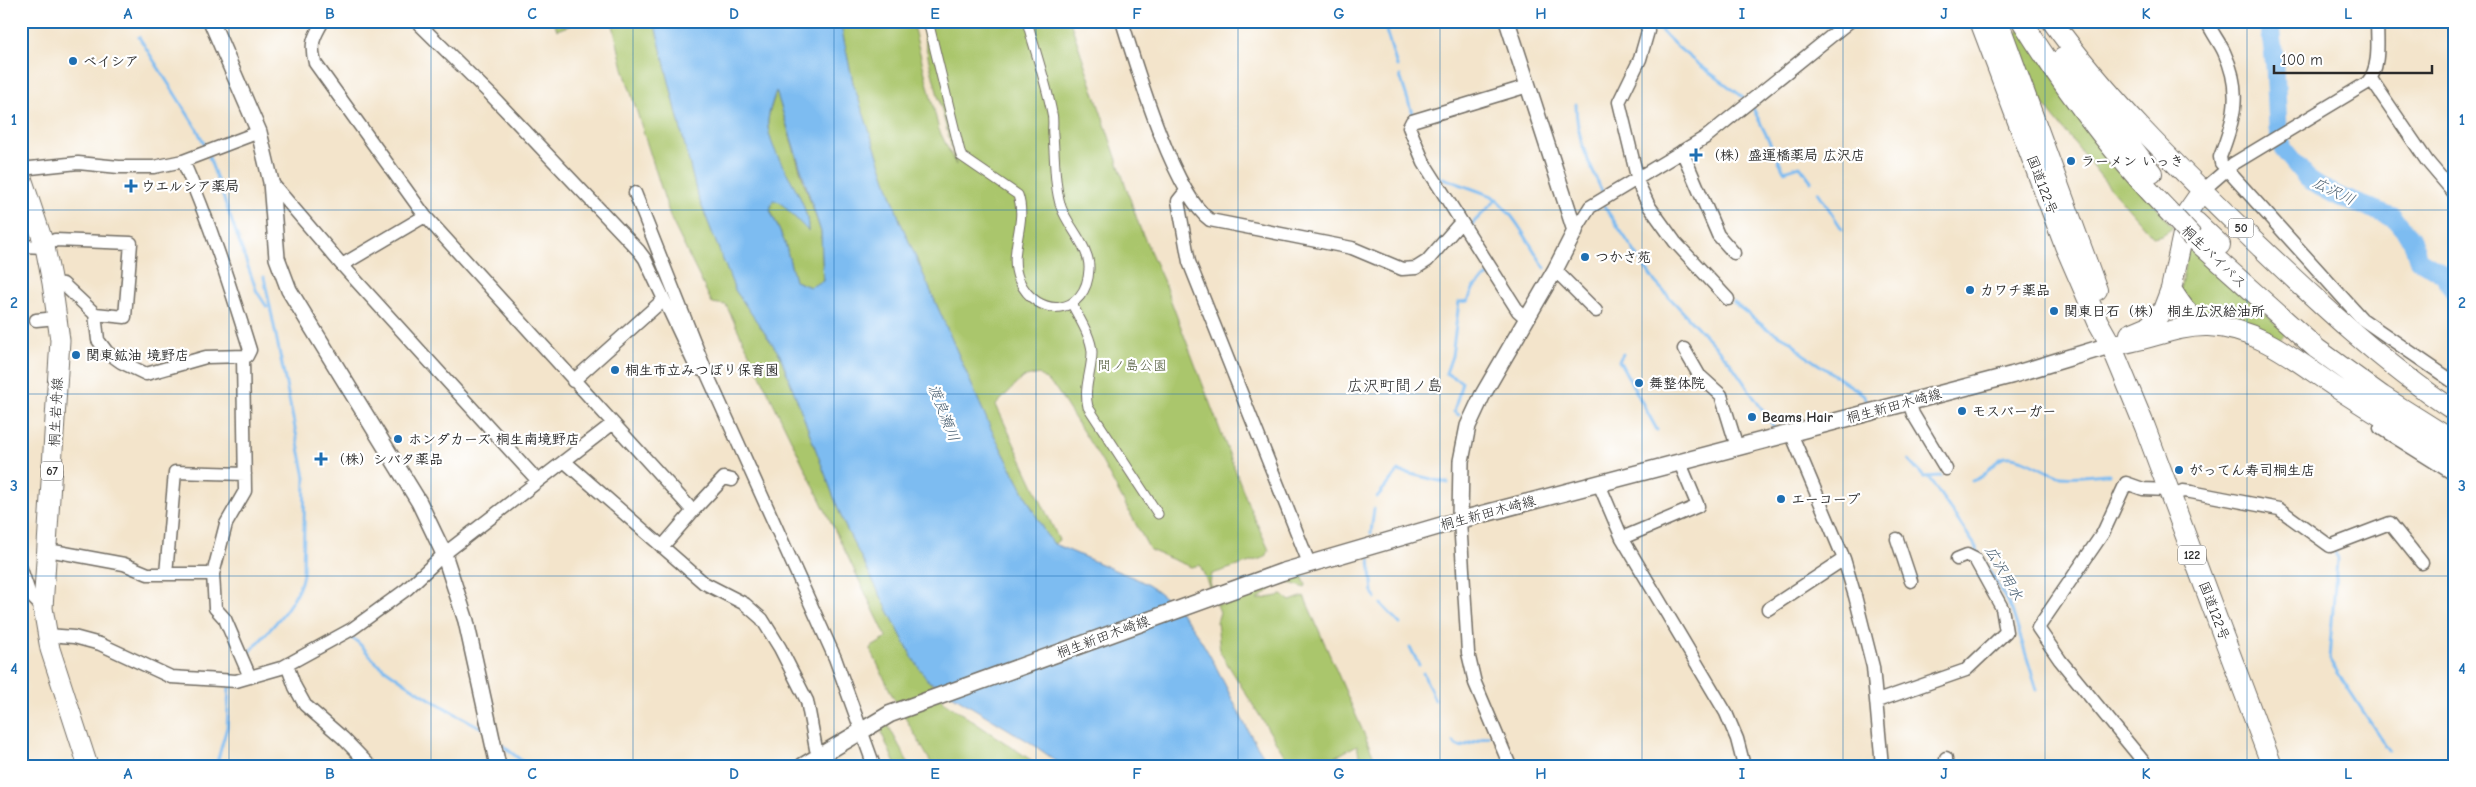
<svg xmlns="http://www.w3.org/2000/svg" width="2476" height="787" font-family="'Comic Neue','Klee One',sans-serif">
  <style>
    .green { fill: #aac66c; stroke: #6a784c }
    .water { fill: #7dbcf1; stroke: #54748e; fill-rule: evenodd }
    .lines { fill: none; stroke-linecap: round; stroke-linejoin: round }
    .stream { stroke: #7dbcf1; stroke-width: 3 }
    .river { stroke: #7dbcf1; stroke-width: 19 }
    .pedestrian-casing { stroke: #716c63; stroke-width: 11 }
    .minor-casing { stroke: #716c63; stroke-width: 15 }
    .tertiary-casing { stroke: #716c63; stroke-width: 18 }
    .secondary-casing { stroke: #716c63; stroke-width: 19 }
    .primary-casing { stroke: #716c63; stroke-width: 21 }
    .trunk-casing { stroke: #716c63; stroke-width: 22 }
    .pedestrian { stroke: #fff; stroke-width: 9 }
    .minor { stroke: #fff; stroke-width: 12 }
    .tertiary { stroke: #fff; stroke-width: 15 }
    .secondary { stroke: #fff; stroke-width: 16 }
    .primary { stroke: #fff; stroke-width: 19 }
    .trunk { stroke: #fff; stroke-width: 20 }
    .trunk-bridge-casing { stroke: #716c63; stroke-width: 22; stroke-linecap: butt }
    .trunk-bridge { stroke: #fff; stroke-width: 20 }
    .grid { fill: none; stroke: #1f6fb2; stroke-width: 1; stroke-opacity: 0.55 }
    .poi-dot { fill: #1f6fb2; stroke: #fff; stroke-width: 2 }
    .labels { text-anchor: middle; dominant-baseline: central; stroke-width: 4.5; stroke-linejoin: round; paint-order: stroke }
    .shield { fill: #fff; stroke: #6b6b6b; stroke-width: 1 }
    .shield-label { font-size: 12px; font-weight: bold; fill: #2b2b2b }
    .poi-label { font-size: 14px; font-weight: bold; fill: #2b2b2b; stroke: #fff; text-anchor: start }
    .street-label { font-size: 14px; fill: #2b2b2b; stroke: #fff }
    .park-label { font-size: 14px; fill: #576142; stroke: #fff }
    .water-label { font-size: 15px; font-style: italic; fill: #485e70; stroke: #fff }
    .quarter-label { font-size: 16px; fill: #2b2b2b; stroke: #fff }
    .neatline { fill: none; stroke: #1f6fb2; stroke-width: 2 }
    .grid-label { font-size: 16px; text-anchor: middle; font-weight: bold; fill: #1f6fb2 }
  </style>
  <rect width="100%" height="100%" fill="#fff"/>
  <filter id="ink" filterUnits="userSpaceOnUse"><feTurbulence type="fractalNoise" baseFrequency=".02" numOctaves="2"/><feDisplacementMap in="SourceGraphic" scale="10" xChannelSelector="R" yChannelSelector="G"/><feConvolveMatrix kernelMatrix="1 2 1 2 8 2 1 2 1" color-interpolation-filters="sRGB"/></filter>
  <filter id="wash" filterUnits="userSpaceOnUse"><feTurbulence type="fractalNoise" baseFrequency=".0096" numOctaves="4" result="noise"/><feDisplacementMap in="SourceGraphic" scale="20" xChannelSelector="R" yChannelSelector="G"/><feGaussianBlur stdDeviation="1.12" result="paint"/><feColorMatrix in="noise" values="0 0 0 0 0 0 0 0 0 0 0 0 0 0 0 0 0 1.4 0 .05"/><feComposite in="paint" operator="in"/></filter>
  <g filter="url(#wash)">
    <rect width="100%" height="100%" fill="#f3e4cb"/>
    <path class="green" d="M554,21H570L571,25L557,30Z
      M612,21H654L697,194L735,290L780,355L844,524L912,657L944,702L1040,766H933L892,695L870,648L887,638L726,305L712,303L671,219L623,68Z
      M840,21H912L939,130L956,165L929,61L921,21H1070L1140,228L1163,280L1249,506L1269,550L1266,557L1212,574L1210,583L1219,605L1282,581L1257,600L1282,595L1290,601L1304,596L1378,766H1361L1357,745L1321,765L1315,755L1301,759L1304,766H1291L1220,652L1217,622L1220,612L1200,565L1191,567L1150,550L1101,460L1056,389L1039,374L1022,378L996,405L1059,540L1054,544L1045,533L991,429L900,221L853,83Z
      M2020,28L2173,228L2162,235L2153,237L2106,183L2038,97L2014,39Z
      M776,90L803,180L821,232L823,281L810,287L795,281L785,243L770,209L773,200L780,202L808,231C809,193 772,164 768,127C766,117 774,101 776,90Z
      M2189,244L2286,333L2277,342L2208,320L2180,290Z
      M1301,574L1306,585L1305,588L1290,583L1288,580Z
      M888,725L910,766H896L882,734V728Z"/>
    <path class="water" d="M654,21H840L853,83L900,221L991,429L1045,533L1054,544C1075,553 1096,562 1117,571C1127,575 1139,579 1148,585C1211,622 1228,711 1271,766H1063L1031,743L927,680L912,657L844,524L780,355L735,290L697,194ZM776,91L821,232L823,281L810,287L795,281L785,243L770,210L773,200L780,202L808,231C809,194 774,165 768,128C766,118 773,100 776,91Z"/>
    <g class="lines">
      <path class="stream" d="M1383,21L1397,66
        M1654,22C1677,52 1713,74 1743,97
        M139,37L197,129L205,146
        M1400,76L1413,116
        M1576,104C1576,136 1588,162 1602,191
        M1753,108L1784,171L1800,166L1811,181
        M209,157L257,292L267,307
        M1443,178L1492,196C1515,214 1529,244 1545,268
        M1818,192L1842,229
        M1604,206L1655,282L1730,362L1774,427
        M1472,228V224L1497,199
        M1733,302L1766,328L1792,342L1803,354L1863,394L1868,402
        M1623,354L1619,361L1621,364L1657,430
        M1459,415L1454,412L1462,382L1446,373L1452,356L1459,302L1468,301L1474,287L1489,275
        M1909,460L1924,477L1941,476
        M1929,478L1974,544L2012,610L2037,690
        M1972,481C1988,477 1992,460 2005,457C2022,455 2041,470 2056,475C2067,479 2095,474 2109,474
        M1377,497L1398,471L1448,483
        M1371,533L1374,509
        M2335,551L2337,560L2329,659L2389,751
        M1370,559L1373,593L1376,598
        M1381,604L1400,624
        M347,637C359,638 368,656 378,664C412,689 446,710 484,729
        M1410,647L1419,665
        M248,654C267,632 299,602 303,574L305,477L264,277
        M295,668L302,663
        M1423,673L1435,700
        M1454,742L1456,745L1461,747L1489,736
        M502,745L528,766
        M2396,762L2399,766
        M216,766L227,727L229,687H231"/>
      <path class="river" d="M2267,21L2270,27L2275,66L2278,128L2283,149L2307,178L2321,187L2340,197L2393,217L2412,239L2418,259L2443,274L2455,293"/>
    </g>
  </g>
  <g filter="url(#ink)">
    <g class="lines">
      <defs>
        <path id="pedestrian" d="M928,21L961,156L1018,195C1028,224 1007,251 1019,280C1037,320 1087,316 1089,269C1090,247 1068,227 1061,207C1054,185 1055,158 1053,135C1052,128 1054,120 1052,113C1046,82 1035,51 1027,21
          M1072,304C1079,318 1091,336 1092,352C1092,372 1083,387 1088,407L1158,514"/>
        <path id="minor" d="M323,21C313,38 310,44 315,63L425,216L693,511L662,547
          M416,21L491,95L639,251L645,259L694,363L701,370
          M1122,21C1136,66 1174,195 1210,220L1352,248L1402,269L1416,268L1427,261L1461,222
          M1646,21L1648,31L1640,59L1619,102L1639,185L1649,206L1675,242L1728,299
          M2207,21C2211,32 2219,41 2224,52C2242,90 2235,119 2220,157L2221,163L2362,319L2455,383
          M2449,21L2455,28
          M2371,79L2427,161L2455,194
          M1682,151L1718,235L1734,253
          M21,169L78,163L119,167H154L183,161L259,132
          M271,182L342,265L538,481
          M1186,191L1178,201L1189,262L1309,563
          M2202,191L2233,164L2367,83C2381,68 2377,40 2377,21
          M635,193L707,374L835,658L874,766
          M1575,231L1590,207L1706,137L1850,21
          M21,246L45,247L55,240L131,243L125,317L95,314
          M342,265L425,216
          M1555,270L1596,311
          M52,283L63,284L95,314L98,340L107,352L121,362L146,374L206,357L247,356L250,350C230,286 210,223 183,161
          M1527,319L1518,311L1424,163L1409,127L1412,121L1528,86
          M36,320L57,318
          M1684,349L1699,375L1721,395L1737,447
          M243,357L245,491L226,524L213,574L215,608L225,619L250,677
          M573,381L663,300
          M1909,402L1913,414L1946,469
          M2386,419L2380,428L2455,475
          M1791,433L1844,559L1855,596L1873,667L1882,766
          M564,461L704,583L745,604L762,619L780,648L807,701L816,749L820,755
          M1599,484L1622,538L1726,713L1737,739L1744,766
          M2169,496L2183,491L2191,492L2279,509L2330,546L2390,523L2422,563
          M693,511L724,478L732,480
          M1460,520L1468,653L1475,683L1510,766
          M1622,538L1698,506L1680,463
          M1897,539L1911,581
          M48,550L124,564L148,574H213
          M21,569L30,595L43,608
          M166,574L175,472L245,474
          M1768,609L1844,559
          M47,635L74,637L100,644L171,677L236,681L281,668L352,629L407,589L444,554L612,424
          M287,665L295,687L305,705L343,738L370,766
          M1877,701L1966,670L2006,632L2002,608L1975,559L1967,555L1957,559
          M1946,758V766
          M2147,766L2060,660L2038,628L2103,533L2126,483L2143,489L2167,490"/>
        <path id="tertiary" d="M211,21L259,132L271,182L277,258L289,290L419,502L444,554L466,621L498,766
          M1460,520L1461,461L1468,426L1482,396L1555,270L1575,231L1507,21"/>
        <path id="secondary" d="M803,766L890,714L1282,572L1460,520L2012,375L2111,345"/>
        <path id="primary" d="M21,175L45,247L52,283L60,340L43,608L50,649L88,766"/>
        <path id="trunk" d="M1980,21L2065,246L2098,322L2111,345L2145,427L2272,766
          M1998,21L2097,290
          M2022,21C2066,91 2116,158 2174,217
          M2052,21C2110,102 2181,170 2252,239C2316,300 2381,362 2455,411
          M2063,58L2152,173
          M2196,222L2220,245
          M2193,238L2317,349L2382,396L2455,442
          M2171,289C2181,305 2189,318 2207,326
          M2130,334L2149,326L2163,310L2171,289L2188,211L2202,191
          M2111,345C2144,342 2176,325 2208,326C2263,328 2302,366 2346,394C2381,417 2418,439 2455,458"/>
      </defs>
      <use href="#pedestrian" class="pedestrian-casing"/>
      <use href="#minor" class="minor-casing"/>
      <use href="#tertiary" class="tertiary-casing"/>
      <use href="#secondary" class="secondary-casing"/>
      <use href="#primary" class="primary-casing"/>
      <use href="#trunk" class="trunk-casing"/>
      <use href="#pedestrian" class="pedestrian"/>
      <use href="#minor" class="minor"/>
      <use href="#tertiary" class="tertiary"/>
      <use href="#secondary" class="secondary"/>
      <use href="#primary" class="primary"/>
      <use href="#trunk" class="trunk"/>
      <defs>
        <path id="trunk-bridge" d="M2174,217L2193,238"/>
      </defs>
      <use href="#trunk-bridge" class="trunk-bridge-casing"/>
      <use href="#trunk-bridge" class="trunk-bridge"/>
    </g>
  </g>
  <path class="grid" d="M229,21V766M431,21V766M633,21V766M834,21V766M1036,21V766M1238,21V766M1440,21V766M1642,21V766M1843,21V766M2045,21V766M2247,21V766M21,210H2455M21,394H2455M21,576H2455"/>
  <g class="poi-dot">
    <circle cx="73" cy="61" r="5"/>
    <path d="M1693.5 147.5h5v5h5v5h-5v5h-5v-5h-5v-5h5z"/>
    <circle cx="2071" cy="161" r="5"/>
    <path d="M128.5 178.5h5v5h5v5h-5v5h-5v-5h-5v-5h5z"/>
    <circle cx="1585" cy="257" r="5"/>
    <circle cx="1970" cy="290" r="5"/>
    <circle cx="2054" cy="311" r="5"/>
    <circle cx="76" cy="355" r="5"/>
    <circle cx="615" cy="370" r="5"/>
    <circle cx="1639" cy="383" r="5"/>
    <circle cx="1962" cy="411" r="5"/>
    <circle cx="1752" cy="417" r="5"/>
    <circle cx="398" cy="439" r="5"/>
    <path d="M318.5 451.5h5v5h5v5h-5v5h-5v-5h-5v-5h5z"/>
    <circle cx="2179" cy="470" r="5"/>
    <circle cx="1781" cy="499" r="5"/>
  </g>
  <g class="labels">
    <g class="shield">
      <rect x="2228.5" y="218.5" width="25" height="19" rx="4"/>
      <rect x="41" y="461.5" width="22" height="19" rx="4"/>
      <rect x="2178" y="545.5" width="28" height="19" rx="4"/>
    </g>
    <g class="shield-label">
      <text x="2241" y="228">50</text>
      <text x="52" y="471">67</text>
      <text x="2192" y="555">122</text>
    </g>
    <g class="poi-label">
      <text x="83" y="61">ベイシア</text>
      <text x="1706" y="155">（株）盛運橋薬局 広沢店</text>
      <text x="2081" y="161">ラーメン いっき</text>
      <text x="141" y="186">ウエルシア薬局</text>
      <text x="1595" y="257">つかさ苑</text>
      <text x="1980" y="290">カワチ薬品</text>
      <text x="2064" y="311">関東日石（株） 桐生広沢給油所</text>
      <text x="86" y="355">関東鉱油 境野店</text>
      <text x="625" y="370">桐生市立みつぼり保育園</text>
      <text x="1649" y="383">舞整体院</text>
      <text x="1972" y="411">モスバーガー</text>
      <text x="1762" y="417">Beams Hair</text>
      <text x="408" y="439">ホンダカーズ 桐生南境野店</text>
      <text x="331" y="459">（株）シバタ薬品</text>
      <text x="2189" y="470">がってん寿司桐生店</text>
      <text x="1791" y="499">エーコープ</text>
    </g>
    <g class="street-label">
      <text transform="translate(2042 185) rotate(69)">国道122号</text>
      <text transform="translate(2214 257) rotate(44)">桐生バイパス</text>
      <text transform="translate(1894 406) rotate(-15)">桐生新田木崎線</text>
      <text transform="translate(56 412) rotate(-87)">桐生岩舟線</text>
      <text transform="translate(1488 513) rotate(-15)">桐生新田木崎線</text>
      <text transform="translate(2214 611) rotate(69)">国道122号</text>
      <text transform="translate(1103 637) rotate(-20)">桐生新田木崎線</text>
    </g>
    <g class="park-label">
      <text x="1132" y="365">間ノ島公園</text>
    </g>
    <g class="water-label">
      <text transform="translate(2334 191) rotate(26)">広沢川</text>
      <text transform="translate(944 413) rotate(69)">渡良瀬川</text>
      <text transform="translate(2004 573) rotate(60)">広沢用水</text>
    </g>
    <g class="quarter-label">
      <text x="1395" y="386">広沢町間ノ島</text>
    </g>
  </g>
  <rect width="2476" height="787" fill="none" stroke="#fff" stroke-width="55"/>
  <path d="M2274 65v8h158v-8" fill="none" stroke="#2b2b2b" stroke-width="2.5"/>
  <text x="2281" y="65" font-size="15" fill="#2b2b2b" stroke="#ffffff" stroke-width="4" paint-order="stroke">100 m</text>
  <rect x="28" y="28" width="2420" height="732" class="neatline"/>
  <g class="grid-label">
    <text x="128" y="19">A</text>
    <text x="330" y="19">B</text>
    <text x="532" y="19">C</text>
    <text x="734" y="19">D</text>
    <text x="935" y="19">E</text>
    <text x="1137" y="19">F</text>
    <text x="1339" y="19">G</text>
    <text x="1541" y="19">H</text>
    <text x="1742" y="19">I</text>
    <text x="1944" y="19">J</text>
    <text x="2146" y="19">K</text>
    <text x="2348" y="19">L</text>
    <text x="14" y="125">1</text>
    <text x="2462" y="125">1</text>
    <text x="14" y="308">2</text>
    <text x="2462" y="308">2</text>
    <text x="14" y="491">3</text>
    <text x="2462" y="491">3</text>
    <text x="14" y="674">4</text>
    <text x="2462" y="674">4</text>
    <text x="128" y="779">A</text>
    <text x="330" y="779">B</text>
    <text x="532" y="779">C</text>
    <text x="734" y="779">D</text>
    <text x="935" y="779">E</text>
    <text x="1137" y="779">F</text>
    <text x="1339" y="779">G</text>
    <text x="1541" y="779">H</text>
    <text x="1742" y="779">I</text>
    <text x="1944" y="779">J</text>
    <text x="2146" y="779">K</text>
    <text x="2348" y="779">L</text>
  </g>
</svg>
